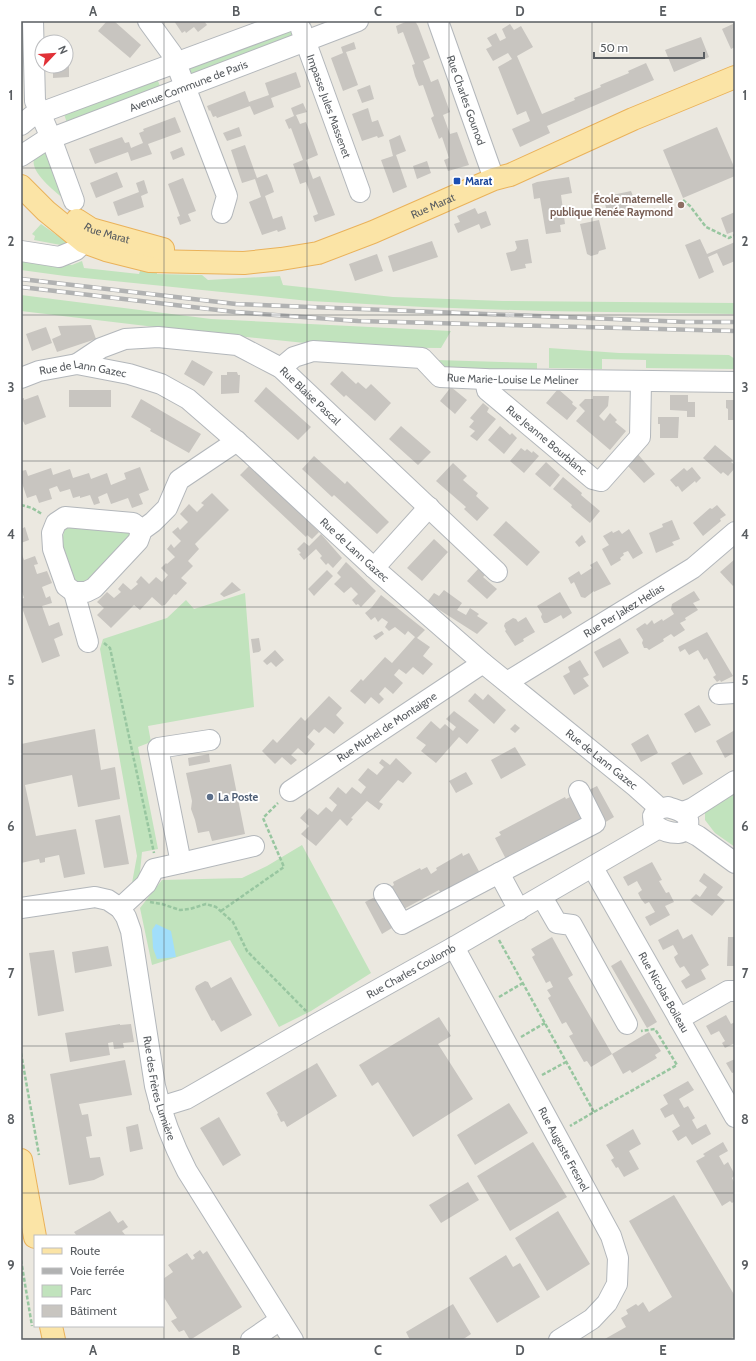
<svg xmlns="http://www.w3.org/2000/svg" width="756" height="1361" font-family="Cabin,sans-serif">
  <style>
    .green { fill: #c1e3bd }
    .water { fill: #a1defb }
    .building { fill: #c8c5c0 }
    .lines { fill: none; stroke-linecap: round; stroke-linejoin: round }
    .minor-casing { stroke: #b3b7bb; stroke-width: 22 }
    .major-casing { stroke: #eab25a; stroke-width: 24 }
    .path { stroke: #98c6a0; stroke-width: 2.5; stroke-dasharray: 4 2; stroke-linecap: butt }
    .minor { stroke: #fff; stroke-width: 20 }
    .major { stroke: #fbe4a6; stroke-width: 22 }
    .rail-casing { stroke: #b1b2b2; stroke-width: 4.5 }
    .rail { stroke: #fff; stroke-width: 3; stroke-dasharray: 9; stroke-linecap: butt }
    .grid { fill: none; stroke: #595d61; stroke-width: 1; stroke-opacity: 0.55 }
    .transit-dot { fill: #1a4fb4; stroke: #fff; stroke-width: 1.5 }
    .education-dot { fill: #8d6e63; stroke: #fff; stroke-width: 1.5 }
    .service-dot { fill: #5c6f8a; stroke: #fff; stroke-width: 1.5 }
    .labels { text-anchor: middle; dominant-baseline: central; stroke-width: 4; stroke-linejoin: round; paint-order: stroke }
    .street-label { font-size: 11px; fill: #595d61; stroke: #fff }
    .transit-label { font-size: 11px; font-weight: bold; fill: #164399; stroke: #fff; text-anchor: start }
    .education-label { font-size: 11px; font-weight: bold; fill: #785e54; stroke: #fff; text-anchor: end }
    .service-label { font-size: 11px; font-weight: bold; fill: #4e5e75; stroke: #fff; text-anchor: start }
    .neatline { fill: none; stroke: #595d61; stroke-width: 1.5 }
    .grid-label { font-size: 13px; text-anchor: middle; font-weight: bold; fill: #595d61 }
  </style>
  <rect width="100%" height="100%" fill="#ebe8e0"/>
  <path class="green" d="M292,29L295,35L190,75L187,70L190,63Z
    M156,76L162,91L68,126L63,111Z
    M47,148L65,200C56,192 20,166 39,152C41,150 45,149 47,148Z
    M41,224L68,243L66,246L34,240L35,236L32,234Z
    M21,256L72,265L82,261L84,268L139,274L141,268L157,269V274L202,275L208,280L280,276L283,285L393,297L503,301L735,303V314L543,311L424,307L309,301L65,276L21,270Z
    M21,295L211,319L451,331L441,348L319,347L305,343L180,330L21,311Z
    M549,348L619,353L729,355L735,359V369L646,368V360L602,359V369L549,368Z
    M436,360L537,363V370H442Z
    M66,525L133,533L87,580L84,586L72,580C65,559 58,548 66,525Z
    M245,593L254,707L148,726L151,742L138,747L158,849L142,852L139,882L132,883L137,856L100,649L103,639L167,618L186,600L194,609Z
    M735,787V847L715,833L705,820V811Z
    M302,845L371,973L311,1011L279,1027L230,940L152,965L140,908L162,880L242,878L267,866Z"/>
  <path class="water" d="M156,924L171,931L176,957L157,959L153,948L152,930Z"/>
  <path class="building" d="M107,21H114L141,45L130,58L98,31Z
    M174,21H204L207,25L198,32L194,27L186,33L185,31L182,33Z
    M408,21H415L418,26L430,58L423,61L431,82L438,79L450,112L443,115L450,134L457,132L469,165L448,171L444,160L449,158L442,137L439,139L431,118L434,116L423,85L419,86L415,76L412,65L415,64L403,32L398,34L396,26Z
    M735,23V47L731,49L722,29Z
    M510,24L514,30L521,26L533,47L517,56L542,114L575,100L574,98L601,87L600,85L629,73L628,71L646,63L654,80L547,126L550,133L520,147L512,129L530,121L526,111L517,115L498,67L512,59L508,53L493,61L486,49L492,46L487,38L496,33L500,41L506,38L502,29Z
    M701,37L709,57L674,72L665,50Z
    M354,42L356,49L346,52L358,85L343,91L331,58L343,53L341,47Z
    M66,55H69V77L53,78V66H66Z
    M296,72L301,87L271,98L274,107L254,115L250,106L217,118L216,116L213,117L210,110L209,111L207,106L245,91L249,102L269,95L265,83Z
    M370,85L374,99L362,103L357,90Z
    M303,103L307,112L296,115L300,124L306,122L318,155L306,160L313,179L320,176L335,215L315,222L313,216L318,214L306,182L300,184L293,164L303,160L291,128L289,129L285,120L294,116L291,108Z
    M368,108L372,122L378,120L384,136L378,138L377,136L362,141L352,114Z
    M175,117L181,132L148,144L152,154L131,161L128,152L95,164L89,149L122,137L125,143L129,142L131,148L143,143L139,133L144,131L143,129Z
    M239,127L242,136L227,141L223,133Z
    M717,127L735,169V176L683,198L663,150Z
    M400,135L406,151L396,155L407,187L393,193L381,160L393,156L389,140Z
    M245,145L257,178L267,174L271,183L274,192L265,196L273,219L282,216L286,229L278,232L277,230L262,235L249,202L261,197L255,179L242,183L231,150Z
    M182,147L185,155L173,160L170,152Z
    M427,161L431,173L417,179L413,166Z
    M117,172L123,187L96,198L90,183Z
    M569,177L572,193L561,195L565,224L560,225L561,232L546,234L540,198L534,199L532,184L537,182Z
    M183,178L196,211L188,214L191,221L180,225L177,217L180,216L168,184Z
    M144,180L148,193L141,196L144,207L118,216L113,202L139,192L136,183Z
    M631,191L633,196L626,198L629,213L609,218L603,197Z
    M475,208L478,214L486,211L491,225L481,229L479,224L458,233L454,224L460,222L457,216Z
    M735,212V231L727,234L721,218Z
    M599,220L606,249L599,251L598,254L591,256L587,254L580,224Z
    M528,239L532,263L525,264L526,268L511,271L506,253L515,251L517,248L515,241Z
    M700,239L707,254L735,242V261L723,266L717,253L708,257L714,272L699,279L685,245Z
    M432,241L438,257L393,272L388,256Z
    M377,254L383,271L355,281L349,264Z
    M91,325L96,339L57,352L52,339L61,335L58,326Z
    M46,327L52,343L32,351L26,334Z
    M192,360L213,372L204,386L184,374Z
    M342,371L356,384L358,382L366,389L371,384L391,403L375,421L346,395L344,397L330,384Z
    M227,372H237L238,375H240L239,393L221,394V375H227Z
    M266,387L311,427L298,440L254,401Z
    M451,387L467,400L455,414L440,401Z
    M558,389L573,402L572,404L577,408L567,420L546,403Z
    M69,390H111V407H69Z
    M38,395L46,417L25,425L22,419H21V399L24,398V400Z
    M670,395H688V402H695V417H687V411L670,410Z
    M593,396H609L608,406L599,416L604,421L610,413L617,420L615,422L626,431L610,450L576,421L585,411L579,405L585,399H593Z
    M141,399L201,434L189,453L150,431L151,429L131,417Z
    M726,400H735V420H728V409L726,408Z
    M483,403L489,408L487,412L496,419L477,441L470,436L475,431L469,427L474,421L470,418Z
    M658,417H679L678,438H660V424H658Z
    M401,426L431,452L418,465L389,439Z
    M500,426L510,435L512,433L517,438L504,454L488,440Z
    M715,445L733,460L731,462L735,465V468L728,476L723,472L721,474L703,458Z
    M521,448L525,451L527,449L532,453L533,451L539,456L524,473L510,461Z
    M636,452L655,474L644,483L626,464Z
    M314,456L345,484L347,481L389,522L377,534L334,495L332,497L302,469Z
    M546,462L560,475L550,487L535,474Z
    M453,463L467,476L463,480L478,493L476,496L489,508L477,521L464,509L466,507L436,481Z
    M250,465L319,532L312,539L307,535L306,537L240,475Z
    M140,467L149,490L139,494L143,504L132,508L128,498L111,504L107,493L98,497L100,503L94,505L90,495L80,498V496L73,498L70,489L60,492L57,486L49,489L52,499L39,503L36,495L27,498L21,480V471L26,470L28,476L51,468L53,475L70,469L73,478L89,473L91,479L107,473L111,485L126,479L124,473Z
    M692,467L701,478L696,483L695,481L682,492L678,486L676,487L670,480L684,468L687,471Z
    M563,477L582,493L581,495L600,511L590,523L571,507L572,505L553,489Z
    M212,493L229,510L195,544L199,549L188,561L193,566L181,578L187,583L176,595L174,594L165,605H164L162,606L152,597L140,610L134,605L111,628L97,615L104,608L97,602L107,592L114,598L121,592L118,589L123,583L131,590L138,584L136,582L141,576L149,584L156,577L162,582L168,575L161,568L166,563L167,564L175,557L167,549L171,544L174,548L181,541L172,532L178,527L180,530L188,522L180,514L189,504L197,512L204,505L201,503Z
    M717,505L726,515L720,519L721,521L703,536L693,523L710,508L712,509Z
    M672,520L680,539L672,542L674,545L656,553L649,533L663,527L662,524Z
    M506,521L540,552L527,566L493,535Z
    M25,527L29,540L21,543V529Z
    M629,529L643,553L633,559L628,551L623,553L624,555L620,558L621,560L611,566L602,549L609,545L603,536L612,531L613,533L619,530L622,534Z
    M321,534L342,558L333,568L328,563L326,565L320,558L322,556L316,549L304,560L299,554L301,553L297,549L304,542L309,546Z
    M582,535L586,542L579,547L575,542Z
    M434,539L448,552L422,581L407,568Z
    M21,552L24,560L35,556L38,564L34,565L37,574L47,571L52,583L42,587L46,598L50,596L52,603L42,606L49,626L59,622L63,635L54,639L60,656L42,663L21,605V599L24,598L21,588Z
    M735,559V584L733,586L720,572Z
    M597,561L611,584L594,592V591L585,598L581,597L574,582L571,584L568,578L579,571L581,575L592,568L590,565Z
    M346,562L376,591L361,607L358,604L356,605L352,600L358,594L351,587L344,593L334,584L341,577L337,573Z
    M479,568L486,574L483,577L497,589L487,599L467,581Z
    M327,570L333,576L314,596L308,589Z
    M232,582L241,590L224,597L220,594Z
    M444,590L462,603L457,610L466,615L470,608L479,614L477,616L488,623L477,634L427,602L434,593L439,596Z
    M694,591L700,600L693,603L698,610L685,618L686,620L680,623L685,630L674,637L671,634L663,639L664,641L649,650L647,648H644L642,643L643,640L636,629L645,623L647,625L652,620L654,624L662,619L663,621L674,614L671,609L672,604Z
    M560,592L572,613L563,619L561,615L547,623H544L541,617L542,614L537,606Z
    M381,595L425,630L417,638L430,647L423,656L433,664L423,675L413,667L406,674L399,669L394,675L403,683L393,694L385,687L379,694L384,699L379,704L371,697L365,704L350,691L361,679L363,681L385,657L392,663L415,637L408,631L405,635L395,627L389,631L385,627L388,622L382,618L378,622L375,617L371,620L365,613L372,607Z
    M526,617L535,632L523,639L524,641L515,646L505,631L506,630L504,626L505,623L513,618L516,619L518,622Z
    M382,631L384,634L376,640L373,636Z
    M707,632L733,676L721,682L720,680L717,682L713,677L716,675L707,658L704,660L698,650L689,655L685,649L680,652L678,647Z
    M259,638L261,650L259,652L253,653L251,639Z
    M620,638L629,653L603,668L594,652Z
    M275,650L284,660L276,667L271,662L267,665L263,661Z
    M580,660L589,675L583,678L589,686L574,695L563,676L570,672L568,667Z
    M475,693L483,700L488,694L506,710L494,724L468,701Z
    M329,696L342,708L336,715L344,723L334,734L325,727L319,733L314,729L307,737L315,744L306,755L298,748L291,755L297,760L291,765L282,757L275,764L262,751L273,739L277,743L301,717L305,721Z
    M699,705L711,725L695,733L684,714Z
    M454,711L479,730L467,744L459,737L436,763L421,751L426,745L416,738L431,721L440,729L445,724L453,731L456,727L446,719Z
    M515,724L520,728L515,733L510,729Z
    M95,729L101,770L115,767L120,799L78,807L72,775L25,785L36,836L76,829L85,874L64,878L59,855L45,858V862L40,863L39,859L21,863V744Z
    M735,730V752L725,758L716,741Z
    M648,734L658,753L641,762L631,744Z
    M515,747L526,765L501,779L491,760Z
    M690,752L703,774L683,785L671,763Z
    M209,754L210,762L189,766L188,758Z
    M396,758L412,773L403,783L398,780L379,802L383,804L379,810L367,801L351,818L353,819L347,826L340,819L316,846L301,834L309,826L300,818L309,808L318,815L326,807L332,812L337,805L329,798L338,787L346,794L352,787L361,794L366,787L358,780L368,768L377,775L384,767L379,763L382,759L390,765Z
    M231,764L245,834L212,841L209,831L198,833L195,820L191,809L192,801L186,773Z
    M466,772L473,784L456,793L449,781Z
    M597,786L614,817L604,823L587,791Z
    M572,796L585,819L507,861L495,838L501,835L499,832L565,797L566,799Z
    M120,815L129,864L104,868L95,820Z
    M462,853L463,856L469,853L481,875L442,896L439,890L400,911L388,889L394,885L393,882L420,868L421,870L427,867L431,874L437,870L436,868Z
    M652,862L662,880L659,881L666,893L669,892L674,902L665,906L670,915L650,926L645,917L655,912L649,902L645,904L641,899L638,893L642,890L637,881L628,886L623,877Z
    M704,873L723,887L717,895L725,901L712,916L690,900L696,894L700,897L707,887L699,881Z
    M375,897L392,928L382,934L365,902Z
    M678,929L683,939L692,934L709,965L701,970L706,979L686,989L681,981L690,975L684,966L680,968L676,962L674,957L678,954L673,945L663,950L658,940Z
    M552,937L573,975L568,978L612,1054L591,1067L587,1061L584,1062L569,1036L573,1034L566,1022L562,1024L548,998L551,996L547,990L553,987L550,981L546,983L532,957L535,955L531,949Z
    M728,937H735V966H727Z
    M108,946L112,966L75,973L72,952Z
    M54,950L64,1011L38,1016L29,953Z
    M621,960L657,1022L647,1028L611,966Z
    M231,977L252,1015L221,1032L214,1020L212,1021L195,989L196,986L205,981L208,982L211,988Z
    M726,1015L731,1024L735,1022V1043L725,1048L722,1043L725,1041L719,1031L711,1035L706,1026Z
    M439,1017L451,1036L438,1044L473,1099L413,1137L378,1082L372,1086L359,1065Z
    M120,1024V1025L131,1024L134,1042L123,1043L124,1048L114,1049L113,1042L108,1043L110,1055L70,1062L65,1033Z
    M649,1032L661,1051L655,1055L657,1058L632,1073L630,1070L623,1074L612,1054Z
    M735,1059V1072L732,1073L726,1063Z
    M125,1060L132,1095L79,1104L82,1115L88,1114L92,1136L86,1137L90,1158L100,1157L104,1175L94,1180L69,1185L50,1074Z
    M317,1063L337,1096L287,1127L284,1121L281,1122L277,1114L278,1113L266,1093Z
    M688,1081L694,1090L679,1099L684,1108L688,1106L695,1118L692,1120L697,1129L706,1124L711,1134L692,1145L686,1136L678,1141L672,1131L680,1126L673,1114L665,1118L660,1109L668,1104L663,1095Z
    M509,1103L528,1133L475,1165L457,1135Z
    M219,1117L241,1155L223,1166L200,1128Z
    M138,1124L143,1149L130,1152L126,1127Z
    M633,1129L641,1144L629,1151L639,1169L624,1177L618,1167L616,1168L611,1160L614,1158L606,1145Z
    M533,1142L567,1197L510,1231L477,1176Z
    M723,1142L728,1151L719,1156L724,1165L728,1162L735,1175L732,1178L735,1184V1201L732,1203L730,1201L722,1206L696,1161L705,1156L703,1154Z
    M468,1182L479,1200L441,1223L429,1205Z
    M674,1195L735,1296V1336L729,1340H603L626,1327L621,1318L628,1314L626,1310L636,1304L638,1306L643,1302L649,1312L672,1297L629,1221Z
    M110,1211L118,1223L123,1220L128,1227L122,1231L126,1236H77L74,1232Z
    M558,1211L590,1264L547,1291L515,1238Z
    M200,1250L203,1254L207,1251L242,1307L190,1340L184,1330L179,1332L171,1321L177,1318L163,1296V1279L173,1272L168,1265L187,1253L192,1260L195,1258L193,1255Z
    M506,1255L513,1267L520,1263L540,1297L497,1323L469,1278Z
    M453,1304L471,1334L462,1340H410L406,1332Z"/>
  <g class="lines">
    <defs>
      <g id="minor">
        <path d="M33,21L35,101L51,138L74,201"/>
        <path d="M148,21L172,54L176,63L227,196L222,213"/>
        <path id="s1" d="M438,21L494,179"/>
        <path id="s2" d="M301,29L360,192"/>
        <path d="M21,125L32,116L289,21"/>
        <path id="s3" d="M21,156L44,141L358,21"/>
        <path d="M21,251L59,257L76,250L84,242"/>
        <path id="s4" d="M77,364L101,348L125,339L158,337L237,345L281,368L497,572"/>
        <path id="s5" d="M281,368L294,357L313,351L422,358L440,377L485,379L735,382"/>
        <path id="s6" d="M21,378L39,371L77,364L129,374L161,384L188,399L249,452L374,568L483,663L636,787L655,804L658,809"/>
        <path id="s7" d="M485,379L487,390L593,479L601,481L640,437L641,381"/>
        <path d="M142,530L133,523L65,517L56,523L52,533L53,549L66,586L74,592H86L94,588L138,541L142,530L153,522L167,508L179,480L237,441"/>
        <path d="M374,568L429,507"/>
        <path d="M74,592L88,642"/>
        <path id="s8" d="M507,682L693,568L735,532"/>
        <path d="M719,694L735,693"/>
        <path id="s9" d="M290,791L483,663"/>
        <path d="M668,807C673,809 679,810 683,813C692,819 689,832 678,833C668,833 661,830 654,825L653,816L658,809Z"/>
        <path d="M683,812L693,808L735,781"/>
        <path d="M686,830L698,836L735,863"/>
        <path d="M181,863L254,846"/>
        <path id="s10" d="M593,868L735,1117"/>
        <path d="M499,873L595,823L579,791"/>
        <path d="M384,894L402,924L499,873L519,910"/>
        <path d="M542,897L557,923L572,925L627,1024"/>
        <path id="s11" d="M21,908L95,897L108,900L120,908L126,917L131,931L155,1086C162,1116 173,1144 187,1171L293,1340"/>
        <path d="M120,908L146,884L154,869L181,863L158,748L210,740"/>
        <path id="s12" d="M454,947L611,1236L618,1258L617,1284L607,1303L592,1319L559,1340"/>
        <path d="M679,1019L728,991H735"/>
        <path id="s13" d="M160,1107L186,1099L318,1023L454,947L659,828"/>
        <path d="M251,1340L280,1320"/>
      </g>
      <g id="major">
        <path id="s14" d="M21,186L46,211L84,242L106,250L150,261L244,263L281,259L318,253L373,232L494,179L510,175L633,119L735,77"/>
        <path id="s15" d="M77,220L91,229L163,249"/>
        <path d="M21,1160L35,1237"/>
        <path d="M51,1326L54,1340"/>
      </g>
    </defs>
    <use href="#minor" class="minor-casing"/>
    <use href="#major" class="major-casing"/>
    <path class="path" d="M683,200L690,206L706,227L729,238L735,235
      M21,505L32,508L42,514
      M104,643L110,648L154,853
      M150,902L162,904L180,910L190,909L206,904L216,907L233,922L247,951L306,1011
      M221,911L284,867L263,818L278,803
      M499,940L594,1112L570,1126
      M499,997L523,983
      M521,1037L545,1023
      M21,1053L39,1155
      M542,1075L566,1062
      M594,1112L677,1065L655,1029L641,1031
      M21,1260L32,1326"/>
    <use href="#minor" class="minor"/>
    <use href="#major" class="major"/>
    <defs>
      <path id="rail" d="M21,279L236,304L687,322H735
        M21,287L235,312L358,321L735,331"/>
    </defs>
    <use href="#rail" class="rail-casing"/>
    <use href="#rail" class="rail"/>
  </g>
  <path class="grid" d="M164,21V1340M307,21V1340M449,21V1340M592,21V1340M21,168H735M21,315H735M21,461H735M21,607H735M21,754H735M21,900H735M21,1046H735M21,1193H735"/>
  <rect class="transit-dot" x="453" y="177" width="8" height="8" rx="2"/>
  <circle class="education-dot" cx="681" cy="205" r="4"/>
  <circle class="service-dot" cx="210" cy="797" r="4"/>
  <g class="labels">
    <g class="street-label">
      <text stroke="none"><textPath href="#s3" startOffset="182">Avenue Commune de Paris</textPath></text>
      <text stroke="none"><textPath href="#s1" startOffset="84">Rue Charles Gounod</textPath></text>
      <text stroke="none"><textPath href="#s2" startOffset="82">Impasse Jules Massenet</textPath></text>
      <text stroke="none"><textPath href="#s14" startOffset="446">Rue Marat</textPath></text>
      <text stroke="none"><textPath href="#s15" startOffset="33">Rue Marat</textPath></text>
      <text stroke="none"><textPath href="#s6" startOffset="64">Rue de Lann Gazec</textPath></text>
      <text stroke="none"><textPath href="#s5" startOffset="245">Rue Marie-Louise Le Meliner</textPath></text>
      <text stroke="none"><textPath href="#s4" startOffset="257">Rue Blaise Pascal</textPath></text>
      <text stroke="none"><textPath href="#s7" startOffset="89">Rue Jeanne Bourblanc</textPath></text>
      <text stroke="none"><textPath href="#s6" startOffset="400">Rue de Lann Gazec</textPath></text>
      <text stroke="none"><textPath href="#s8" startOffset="137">Rue Per Jakez Helias</textPath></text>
      <text stroke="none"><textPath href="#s9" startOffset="116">Rue Michel de Montaigne</textPath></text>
      <text stroke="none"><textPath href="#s6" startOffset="724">Rue de Lann Gazec</textPath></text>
      <text stroke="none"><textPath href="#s13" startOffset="286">Rue Charles Coulomb</textPath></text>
      <text stroke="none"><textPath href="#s10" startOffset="143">Rue Nicolas Boileau</textPath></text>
      <text stroke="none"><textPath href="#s11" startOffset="288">Rue des Frères Lumière</textPath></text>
      <text stroke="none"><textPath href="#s12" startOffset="230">Rue Auguste Fresnel</textPath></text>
    </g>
    <g class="transit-label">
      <text x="465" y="181">Marat</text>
    </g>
    <g class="education-label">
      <text x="673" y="199">École maternelle<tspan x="673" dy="13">publique Renée Raymond</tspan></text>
    </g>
    <g class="service-label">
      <text x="218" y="797">La Poste</text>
    </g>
  </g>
  <rect width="756" height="1361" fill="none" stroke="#ffffff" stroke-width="44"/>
  <rect x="34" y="1235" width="130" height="92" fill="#ffffff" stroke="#bdbec0"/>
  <rect x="42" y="1248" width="20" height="6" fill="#fbe4a6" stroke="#bdbec0"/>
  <text x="70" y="1255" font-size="12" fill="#595d61">Route</text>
  <rect x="42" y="1268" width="20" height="6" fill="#b1b2b2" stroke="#bdbec0"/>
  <text x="70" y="1275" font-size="12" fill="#595d61">Voie ferrée</text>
  <rect x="42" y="1285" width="20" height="12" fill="#c1e3bd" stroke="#bdbec0"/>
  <text x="70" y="1295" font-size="12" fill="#595d61">Parc</text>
  <rect x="42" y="1305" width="20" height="12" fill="#c8c5c0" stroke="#bdbec0"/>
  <text x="70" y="1315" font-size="12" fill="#595d61">Bâtiment</text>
  <g transform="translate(54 54) rotate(65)"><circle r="19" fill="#ffffff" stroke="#bdbec0"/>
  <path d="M0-3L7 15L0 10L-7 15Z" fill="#e13137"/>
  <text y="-6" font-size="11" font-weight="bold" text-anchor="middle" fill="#595d61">N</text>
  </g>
  <path d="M594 52v6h110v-6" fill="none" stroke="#595d61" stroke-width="2"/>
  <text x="600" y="52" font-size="12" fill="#595d61" stroke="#ffffff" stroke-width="3" paint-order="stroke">50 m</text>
  <rect x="22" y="22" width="712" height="1317" class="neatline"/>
  <g class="grid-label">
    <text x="93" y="16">A</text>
    <text x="236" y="16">B</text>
    <text x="378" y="16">C</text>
    <text x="520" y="16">D</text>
    <text x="663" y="16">E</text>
    <text x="11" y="100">1</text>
    <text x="745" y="100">1</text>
    <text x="11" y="246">2</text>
    <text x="745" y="246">2</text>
    <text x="11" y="392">3</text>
    <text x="745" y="392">3</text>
    <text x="11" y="539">4</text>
    <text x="745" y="539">4</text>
    <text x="11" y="685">5</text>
    <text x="745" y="685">5</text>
    <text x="11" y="831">6</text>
    <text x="745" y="831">6</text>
    <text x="11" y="978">7</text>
    <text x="745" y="978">7</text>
    <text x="11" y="1124">8</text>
    <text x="745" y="1124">8</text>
    <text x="11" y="1270">9</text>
    <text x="745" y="1270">9</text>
    <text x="93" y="1355">A</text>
    <text x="236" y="1355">B</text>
    <text x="378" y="1355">C</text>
    <text x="520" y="1355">D</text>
    <text x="663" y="1355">E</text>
  </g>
</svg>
